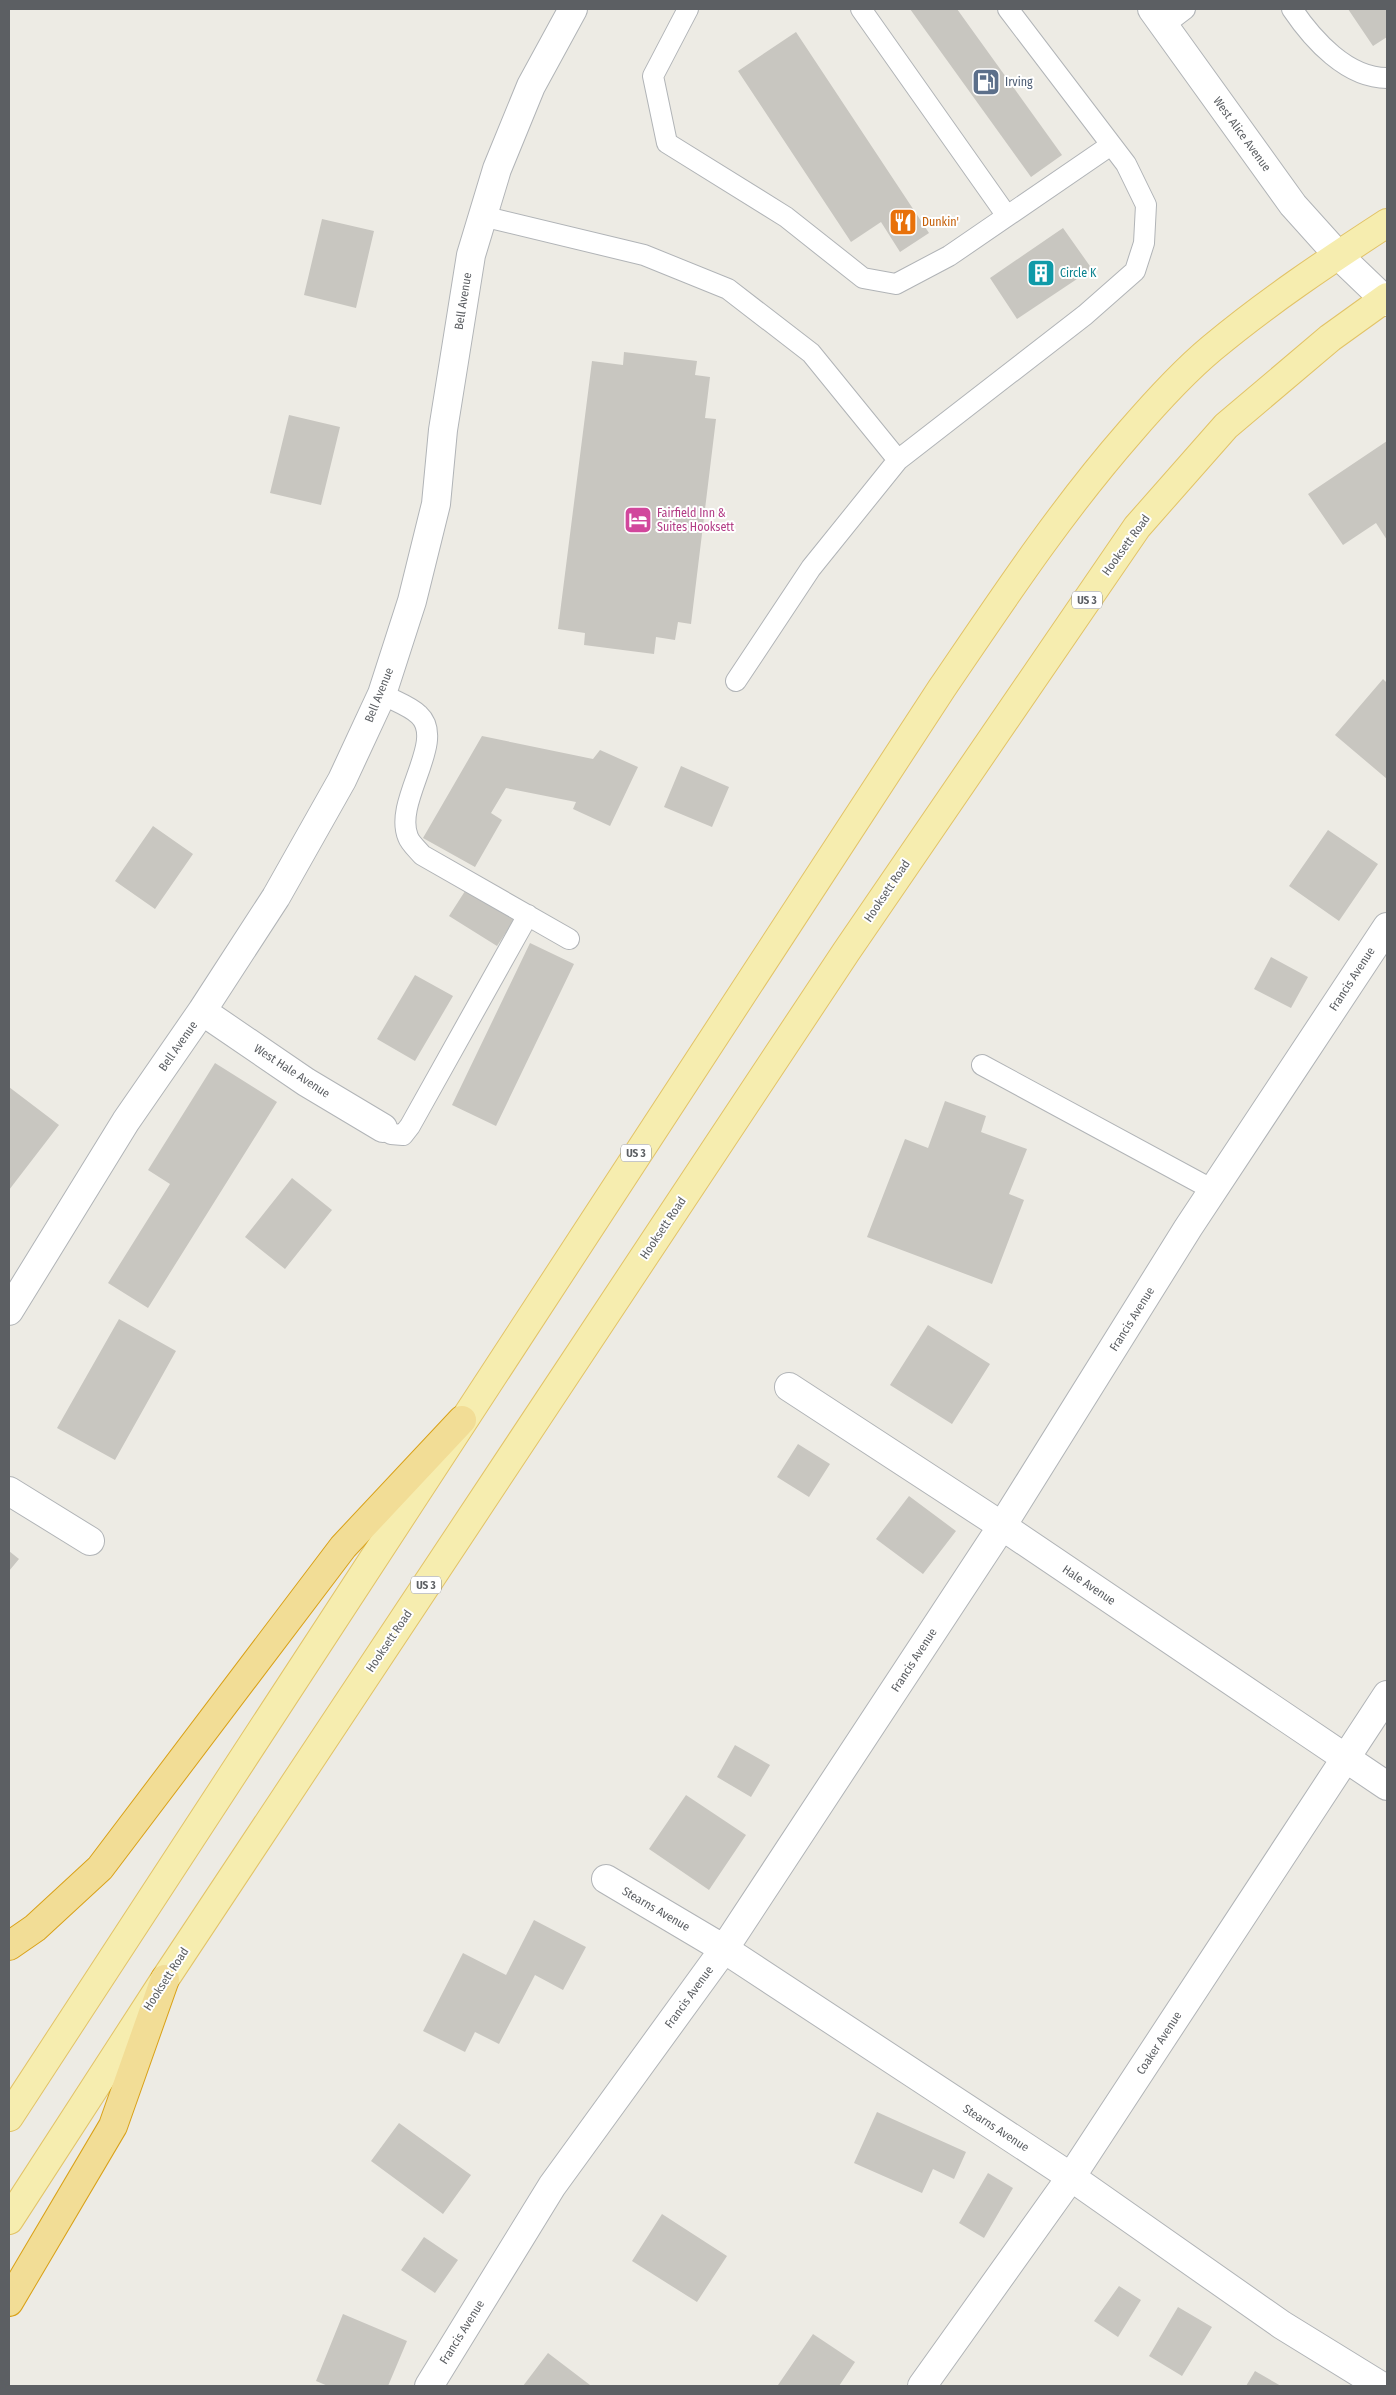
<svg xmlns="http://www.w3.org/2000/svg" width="1396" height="2395" font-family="'Fira Sans Condensed',sans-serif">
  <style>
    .building { fill: #c8c6c0 }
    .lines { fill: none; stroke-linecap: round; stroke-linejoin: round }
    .service-casing { stroke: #b1b4b7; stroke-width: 22 }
    .minor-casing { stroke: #b1b4b7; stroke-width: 30 }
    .tertiary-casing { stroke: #b1b4b7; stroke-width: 30 }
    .primary-casing { stroke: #e2c367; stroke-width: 30 }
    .motorway-casing { stroke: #d9a118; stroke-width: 30 }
    .service { stroke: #fff; stroke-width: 20 }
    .minor { stroke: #fff; stroke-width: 28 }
    .tertiary { stroke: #fff; stroke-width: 28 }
    .primary { stroke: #f6edaf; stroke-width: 28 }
    .motorway { stroke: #f2dd96; stroke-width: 28 }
    .labels { text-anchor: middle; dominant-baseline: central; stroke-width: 4; stroke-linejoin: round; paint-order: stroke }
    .shield { fill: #fff; stroke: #8d8f92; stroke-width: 1 }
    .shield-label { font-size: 11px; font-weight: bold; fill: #5c5f63 }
    .service-label { font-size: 12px; fill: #4e5e75; stroke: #fff; text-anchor: start }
    .street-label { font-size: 12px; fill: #5c5f63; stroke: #fff }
    .food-label { font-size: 12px; fill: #c56008; stroke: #fff; text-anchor: start }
    .culture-label { font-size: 12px; fill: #0d838f; stroke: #fff; text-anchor: start }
    .hotel-label { font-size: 12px; fill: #b23c85; stroke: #fff; text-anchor: start }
  </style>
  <rect width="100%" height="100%" fill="#edebe4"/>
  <path class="building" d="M910,9H957L1062,155L1031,177Z
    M1348,9H1387V37L1373,46Z
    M796,32L929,233L900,252L881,222L851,242L738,71Z
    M322,219L374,231L356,308L304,295Z
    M1063,228L1092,269L1017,319L990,278Z
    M624,352L697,361L695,375L710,377L705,418L716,419L691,624L678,622L675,640L656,637L654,654L584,645L585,633L558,629L592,361L623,365Z
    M289,415L340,427L321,505L270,493Z
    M1387,441V540L1376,523L1343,545L1308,494Z
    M1383,679L1387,683V779L1335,735Z
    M482,736L593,759L600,750L638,767L610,826L573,809L576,802L506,788L491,813L502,820L475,867L423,838Z
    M681,766L729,787L712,827L664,807Z
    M153,826L193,854L155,909L115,881Z
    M1328,830L1378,864L1339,921L1289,886Z
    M467,888L515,919L497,946L449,916Z
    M530,943L574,964L496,1126L452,1105Z
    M1271,957L1308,977L1291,1008L1254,989Z
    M415,975L453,996L415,1061L377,1039Z
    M215,1063L277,1102L148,1308L108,1283L170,1184L148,1170Z
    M9,1087L59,1125L9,1190Z
    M945,1101L986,1116L981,1132L1027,1149L1009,1194L1024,1200L992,1284L867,1237L905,1139L928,1148Z
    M292,1178L332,1210L285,1269L245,1237Z
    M119,1319L176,1351L115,1460L57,1428Z
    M928,1325L990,1364L952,1424L890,1385Z
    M798,1444L830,1464L809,1497L777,1477Z
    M909,1496L956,1531L923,1574L876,1539Z
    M9,1551L19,1559L9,1571Z
    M735,1745L770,1765L751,1797L717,1777Z
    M686,1795L746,1835L709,1890L649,1849Z
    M534,1920L586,1947L563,1990L535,1975L499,2044L475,2032L465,2052L423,2031L463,1953L506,1975Z
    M877,2112L966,2152L954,2179L933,2169L922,2193L854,2163Z
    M399,2123L471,2175L443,2214L371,2161Z
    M988,2173L1013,2188L984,2238L959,2223Z
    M662,2214L727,2256L697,2302L632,2261Z
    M424,2237L458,2260L435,2293L401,2270Z
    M1119,2286L1141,2300L1118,2337L1094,2321Z
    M1178,2307L1212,2327L1182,2376L1149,2356Z
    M343,2314L407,2341L388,2386H328L316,2381Z
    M813,2334L855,2362L839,2386H780L778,2385Z
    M548,2353L590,2385L589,2386H523Z
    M1255,2371L1281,2386H1246Z"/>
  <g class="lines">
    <defs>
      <path id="service" d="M688,9L653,76L667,143L786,217L863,278L896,284L949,256L1111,145
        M861,9L1007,216
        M1292,9C1313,40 1347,78 1387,78
        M1164,25L1185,9
        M482,216L644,255L728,289L811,353L898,460
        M736,681L811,568L898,460L1085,315L1135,271L1144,243L1146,205L1126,164L1008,9
        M382,694C394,701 410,706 419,715C447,741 393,801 408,837C410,843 418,850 422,855L569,939
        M982,1065L1213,1190
        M383,1128L391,1134L403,1135L410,1126L528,915"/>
      <path id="minor" d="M1152,9L1293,205L1338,255
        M202,1011L306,1082L383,1128
        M9,1311L126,1121L202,1011L276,897L342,780L382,694L412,601L436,504L443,430L471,255L497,169L531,86L573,9
        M789,1387L1002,1526L1387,1786
        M9,1491L90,1541
        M606,1879L724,1949L1071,2177L1282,2325L1381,2386
        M429,2386L552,2186L724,1949L1002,1526L1188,1228L1387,927
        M922,2386L1071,2177L1387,1695"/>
      <path id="tertiary" d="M1338,255L1387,302"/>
      <path id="primary" d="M9,2117L942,688C1002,600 1060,512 1130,432C1155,403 1182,373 1212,348C1267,302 1327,262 1387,223
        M9,2220L165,1979L846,952L1137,527L1226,426L1330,338L1387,297"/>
      <path id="motorway" d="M9,1946L35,1928L100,1868L343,1547L462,1420
        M9,2302L113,2126L165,1979"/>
    </defs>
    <use href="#service" class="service-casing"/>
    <use href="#minor" class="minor-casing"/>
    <use href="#tertiary" class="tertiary-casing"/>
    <use href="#primary" class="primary-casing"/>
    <use href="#motorway" class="motorway-casing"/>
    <use href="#service" class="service"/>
    <use href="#minor" class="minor"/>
    <use href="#tertiary" class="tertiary"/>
    <use href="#primary" class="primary"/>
    <use href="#motorway" class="motorway"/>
  </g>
  <defs>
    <symbol id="fuel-square" viewBox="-11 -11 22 22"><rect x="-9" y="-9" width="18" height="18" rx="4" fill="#5c6f8a" stroke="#fff"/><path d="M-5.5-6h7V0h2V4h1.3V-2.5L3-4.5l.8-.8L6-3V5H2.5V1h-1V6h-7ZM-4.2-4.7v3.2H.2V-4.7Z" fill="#fff"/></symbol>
    <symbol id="restaurant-square" viewBox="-11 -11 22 22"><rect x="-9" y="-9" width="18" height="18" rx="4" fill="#e8710a" stroke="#fff"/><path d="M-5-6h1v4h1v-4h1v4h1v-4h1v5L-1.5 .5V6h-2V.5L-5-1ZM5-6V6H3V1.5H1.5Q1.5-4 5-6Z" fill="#fff"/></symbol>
    <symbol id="building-square" viewBox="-11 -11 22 22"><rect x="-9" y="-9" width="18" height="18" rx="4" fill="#0f9aa8" stroke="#fff"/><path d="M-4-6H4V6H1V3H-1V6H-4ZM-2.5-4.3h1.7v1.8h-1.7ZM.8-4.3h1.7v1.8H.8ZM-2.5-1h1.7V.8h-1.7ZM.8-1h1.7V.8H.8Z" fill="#fff"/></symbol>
    <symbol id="hotel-square" viewBox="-11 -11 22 22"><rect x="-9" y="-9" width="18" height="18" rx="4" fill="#d1479c" stroke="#fff"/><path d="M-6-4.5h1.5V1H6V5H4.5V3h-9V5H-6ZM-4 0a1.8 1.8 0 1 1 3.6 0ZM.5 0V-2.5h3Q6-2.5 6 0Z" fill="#fff"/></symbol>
  </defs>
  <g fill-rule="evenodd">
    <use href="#fuel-square" x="970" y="66" width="32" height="32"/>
    <use href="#restaurant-square" x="887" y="206" width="32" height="32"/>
    <use href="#building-square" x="1025" y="257" width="32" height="32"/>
    <use href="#hotel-square" x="622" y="504" width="32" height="32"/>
  </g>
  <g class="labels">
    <g class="shield">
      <rect x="1072" y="591.5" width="30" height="17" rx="4"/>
      <rect x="621" y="1144.5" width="30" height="17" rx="4"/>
      <rect x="411" y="1576.5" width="30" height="17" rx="4"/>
    </g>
    <g class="shield-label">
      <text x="1087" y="600">US 3</text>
      <text x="636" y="1153">US 3</text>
      <text x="426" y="1585">US 3</text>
    </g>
    <g class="service-label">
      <text x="1005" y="82">Irving</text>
    </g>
    <g class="street-label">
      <text transform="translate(1242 134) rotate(54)">West Alice Avenue</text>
      <text transform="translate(463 301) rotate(-81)">Bell Avenue</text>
      <text transform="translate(1126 545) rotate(-54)">Hooksett Road</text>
      <text transform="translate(379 695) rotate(-68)">Bell Avenue</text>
      <text transform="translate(887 891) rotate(-56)">Hooksett Road</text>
      <text transform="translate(1352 979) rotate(-57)">Francis Avenue</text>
      <text transform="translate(178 1046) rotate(-55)">Bell Avenue</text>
      <text transform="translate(292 1071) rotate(33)">West Hale Avenue</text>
      <text transform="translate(663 1228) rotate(-56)">Hooksett Road</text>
      <text transform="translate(1132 1319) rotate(-58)">Francis Avenue</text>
      <text transform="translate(1089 1585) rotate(34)">Hale Avenue</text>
      <text transform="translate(389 1641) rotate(-56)">Hooksett Road</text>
      <text transform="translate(914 1660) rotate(-57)">Francis Avenue</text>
      <text transform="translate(656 1909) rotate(30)">Stearns Avenue</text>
      <text transform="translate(166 1979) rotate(-57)">Hooksett Road</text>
      <text transform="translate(689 1997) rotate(-54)">Francis Avenue</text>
      <text transform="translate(1159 2043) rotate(-57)">Coaker Avenue</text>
      <text transform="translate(996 2128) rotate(33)">Stearns Avenue</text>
      <text transform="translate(462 2332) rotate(-58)">Francis Avenue</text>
    </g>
    <g class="food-label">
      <text x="922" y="222">Dunkin'</text>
    </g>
    <g class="culture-label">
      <text x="1060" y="273">Circle K</text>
    </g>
    <g class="hotel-label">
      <text x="657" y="513">Fairfield Inn &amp;<tspan x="657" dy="14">Suites Hooksett</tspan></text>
    </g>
  </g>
  <rect width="1396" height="2395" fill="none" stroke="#5c5f63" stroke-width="20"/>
</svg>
